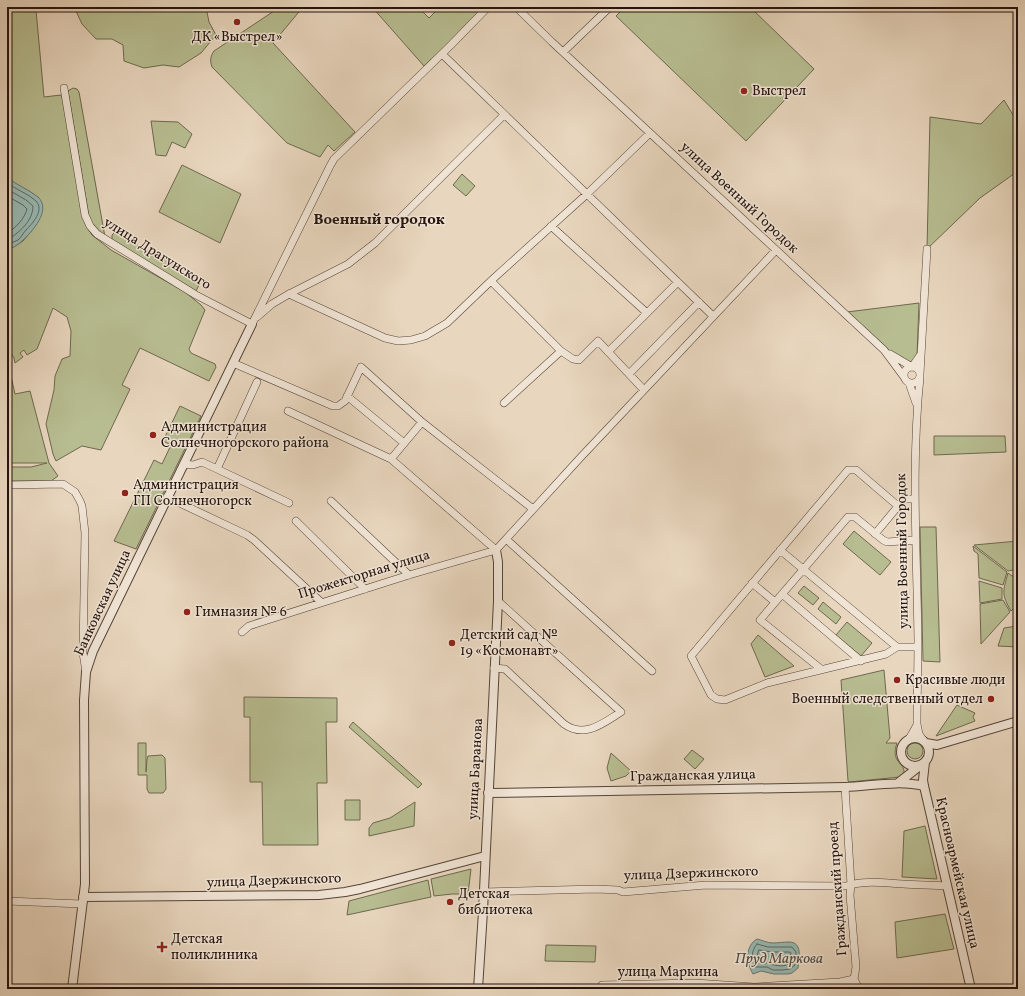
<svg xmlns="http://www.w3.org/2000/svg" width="1025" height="996" font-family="Vollkorn,serif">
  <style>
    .green { fill: #b7bd91; stroke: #6e684f }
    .water { fill: #97b9b3; stroke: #697771 }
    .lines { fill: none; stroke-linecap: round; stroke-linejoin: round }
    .shore { stroke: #5e6660; stroke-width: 1 }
    .minor-casing { stroke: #554439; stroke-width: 8 }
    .tertiary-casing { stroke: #554439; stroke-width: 10 }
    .minor { stroke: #f0e4d5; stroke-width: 7 }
    .tertiary { stroke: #f0e4d5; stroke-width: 8 }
    .poi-dot { fill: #8f2418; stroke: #f0e4d5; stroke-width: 1.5 }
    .labels { text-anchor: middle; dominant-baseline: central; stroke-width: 3; stroke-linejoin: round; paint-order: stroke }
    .poi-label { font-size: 14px; fill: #24130d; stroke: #f0e4d5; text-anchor: start }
    .street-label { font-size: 14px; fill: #24130d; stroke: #f0e4d5 }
    .neighbourhood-label { font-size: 15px; font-weight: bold; fill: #24130d; stroke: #f0e4d5 }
    .water-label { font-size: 15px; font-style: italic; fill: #4c4d47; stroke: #f0e4d5 }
  </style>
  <rect width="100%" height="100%" fill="#e8d6be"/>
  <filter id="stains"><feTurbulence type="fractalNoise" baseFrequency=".005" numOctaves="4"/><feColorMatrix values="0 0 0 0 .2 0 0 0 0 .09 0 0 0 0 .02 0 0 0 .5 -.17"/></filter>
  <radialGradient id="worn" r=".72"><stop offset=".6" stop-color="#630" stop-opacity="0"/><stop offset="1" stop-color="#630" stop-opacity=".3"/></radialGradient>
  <path class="green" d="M7,7H41L36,10L44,97L61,95L65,105L87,227L92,235L111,250L185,292L201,305L205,310L189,349L191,353L215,364L216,367L209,381L140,348L122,385L130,389L101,450L82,446L56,461L53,454L46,424L54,390L55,376L62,359L70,356L71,331L67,317L53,308L37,349L27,355L24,350L20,353L23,357L15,363L14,358L7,347V251C12,247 18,245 23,241C31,232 50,209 38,198C29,189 16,186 7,177Z
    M78,7H206L209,22L216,35L201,53L179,67L163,65L144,68L124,61L123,45L112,39H96L82,24L76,11Z
    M280,7H303L273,43L355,132L334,151L328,145L320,157L287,143L212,67C210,61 210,57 214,51Z
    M372,7H418L429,18L440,7H484L449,43L424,66Z
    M625,7H750L814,69L746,141L616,16Z
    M73,88L77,89L79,92L105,237L97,233L89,217L68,91Z
    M1004,100L1018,123V171L980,198L927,249L930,117L981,124Z
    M151,121L178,122L192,134L185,148L172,142L166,156L156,155Z
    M182,165L241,194L220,243L159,212Z
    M462,174L475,186L466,196L453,185Z
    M116,231L139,246L198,276L200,283L196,291L112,241V235Z
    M919,303L917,356C915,359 913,361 910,362C897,363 857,321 847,312Z
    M11,376L15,394L30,391L49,463L58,476L51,481H7V467H31L47,463H7V381Z
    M180,406L201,416L136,549L114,541L154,460L162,464L171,445L163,441Z
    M934,436H1005L1006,452L934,455Z
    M920,527H936L940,662L923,661Z
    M854,531L891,562L880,575L843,544Z
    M1018,541V569L1008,571L974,545Z
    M973,546L1007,572L1003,585L979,578L978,554L974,551Z
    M1008,573L1018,580V604L1011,611C1001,594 1003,591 1008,573Z
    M979,581L1002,588V599L980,603Z
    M804,586L819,598L813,605L798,593Z
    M1003,600L1010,612L981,644L980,604Z
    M823,602L841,617L836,624L818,609Z
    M847,622L872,643L861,656L836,635Z
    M1017,626L1018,647L998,646L1004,628Z
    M758,635L794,666L765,677L751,644Z
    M884,670L890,738L886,743H897C890,763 905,762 904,773L900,777L849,782L848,781L841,680Z
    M244,697L337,698V722H326L327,783H317L318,845H263L262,782H250V717H244Z
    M957,705L975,713L973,717L975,721L936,736Z
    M353,722L422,784L418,788L349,727Z
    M907 751a8 8 0 1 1 16 0a8 8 0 1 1-16 0Z
    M138,743H146V772L147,759L148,756L162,755L165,758L166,789L163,793H149L147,789V775H138Z
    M692,750L704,759L695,769L684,759Z
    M611,753L631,771L626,776L611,781L607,768Z
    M345,800H360V820H345Z
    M415,802L414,826L369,836V828L373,823L390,818Z
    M925,826L937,879L902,877L904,831Z
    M471,869L468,894H452L434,896L431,879Z
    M428,880L431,897L347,915L349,901Z
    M945,914L954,949L897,958L895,922Z
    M546,945L596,946L595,962L545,961Z"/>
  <path class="water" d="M7,177C16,185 28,189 38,197C52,210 32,232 22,241C18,245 12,248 7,251Z
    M757,939C762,940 767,943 773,943C778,943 783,942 789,942C803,942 799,959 798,968L792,973L788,974H774L761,971L753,974C746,963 745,946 757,939Z"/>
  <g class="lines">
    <path class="shore" d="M7,182C15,190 28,193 36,201C45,210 32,224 26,230C23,233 21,238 18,240C14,242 10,243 7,246
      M7,189L26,200L33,206C33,221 19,233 7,240
      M7,196L23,205L27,209C25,218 15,229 7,233
      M757,944L768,947H792L796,952L795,965L790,969L782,970H773L767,967H755C751,959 751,951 757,944Z
      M759,950L772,952H789L791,953L790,963C781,970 769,962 759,962L757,958Z"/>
    <defs>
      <path id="minor" d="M516,7L552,42L884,350L904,377
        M563,52L610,7
        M442,54L713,316
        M64,88L85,215L90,226L97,234L196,295L252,324L330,166L334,159L451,45L488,7
        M551,226L647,313
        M491,281L561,351L573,359L579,360L598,341L644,390
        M289,294L385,338L398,341L411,340L425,336L447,323L494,278L587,194L650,133
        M257,317L272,304L289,294L348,264L375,243L504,115
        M608,352L678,282
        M890,354L912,367L921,354
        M233,363L333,406H338L345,401L361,367L422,422L533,509
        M904 375a8 8 0 1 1 16 0a8 8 0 1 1-16 0Z
        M629,374L699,302
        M920,374L927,249
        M920,377C911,466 917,553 918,642C918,669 917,697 917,724L919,734L923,740
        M909,383L916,403
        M347,396L404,443
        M504,403L561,351
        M288,411L391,459L496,550
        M391,459L422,422
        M184,464L193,465L202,462L217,469L257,382
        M217,469L289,503
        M7,485L63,484L75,492L80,501L82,506L85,533L83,653L86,672
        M167,497L247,535L254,540L321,602
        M331,501L409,575
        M898,506L856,470H848L691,656L711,695L717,699L725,700L767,683L886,654L897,647H918
        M296,521L365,589
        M875,534L904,499H915
        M506,539L652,671
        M496,550L580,458L776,250
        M780,550L897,647
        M752,583L775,602
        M782,594L861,661
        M242,632L249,626L255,624L409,575L496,550
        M494,668L505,669L564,724C585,739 603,723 621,712L498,601
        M821,669L760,620L848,517H855L883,540L887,542L916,540
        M909,739L917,725
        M845,787L851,885L850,895L856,967L854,979L859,989
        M484,892L597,889L618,890L623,892L706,885L846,886C865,880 883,883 903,884C917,885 932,885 947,886
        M7,901L82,904
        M602,985L695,983L754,987L840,982L854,979"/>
      <path id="tertiary" d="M901 752a14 14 0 1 1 28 0a14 14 0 1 1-28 0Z
        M926,743L937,745L1018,721
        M925,762L923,780L924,786L971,989
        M898,783L921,765
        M488,793L845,787C871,786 898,780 924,786
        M83,897L319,895L345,892L360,889L485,856
        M72,989L85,884L84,700L86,672L93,651L252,324
        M478,989L483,911L498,601V562L496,550"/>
    </defs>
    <use href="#minor" class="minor-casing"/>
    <use href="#tertiary" class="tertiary-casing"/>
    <use href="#minor" class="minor"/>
    <use href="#tertiary" class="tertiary"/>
  </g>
  <g class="poi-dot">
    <circle cx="237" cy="22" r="4"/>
    <circle cx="744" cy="91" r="4"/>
    <circle cx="153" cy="435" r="4"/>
    <circle cx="125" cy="493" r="4"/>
    <circle cx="187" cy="612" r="4"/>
    <circle cx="452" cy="643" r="4"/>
    <circle cx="897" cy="680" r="4"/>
    <circle cx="991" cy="699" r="4"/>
    <circle cx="450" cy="902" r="4"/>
    <path d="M160 941h4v4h4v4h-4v4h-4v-4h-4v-4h4z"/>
  </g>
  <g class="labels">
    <g class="poi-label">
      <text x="237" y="37" text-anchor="middle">ДК «Выстрел»</text>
      <text x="752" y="91">Выстрел</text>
      <text x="161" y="427">Администрация<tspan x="161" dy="16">Солнечногорского района</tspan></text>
      <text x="133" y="485">Администрация<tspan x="133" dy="16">ГП Солнечногорск</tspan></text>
      <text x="195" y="612">Гимназия № 6</text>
      <text x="460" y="635">Детский сад №<tspan x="460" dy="16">19 «Космонавт»</tspan></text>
      <text x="905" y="680">Красивые люди</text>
      <text x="983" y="699" text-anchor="end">Военный следственный отдел</text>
      <text x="458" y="894">Детская<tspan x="458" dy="16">библиотека</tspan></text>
      <text x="171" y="939">Детская<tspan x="171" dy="16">поликлиника</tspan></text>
    </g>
    <g class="street-label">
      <text transform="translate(739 198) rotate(43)">улица Военный Городок</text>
      <text transform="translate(157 254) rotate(32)">улица Драгунского</text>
      <text transform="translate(903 551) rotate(-91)">улица Военный Городок</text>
      <text transform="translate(364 575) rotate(-17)">Прожекторная улица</text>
      <text transform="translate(103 603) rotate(-65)">Банковская улица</text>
      <text transform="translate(476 769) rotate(-87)">улица Баранова</text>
      <text transform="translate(693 776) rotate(-1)">Гражданская улица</text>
      <text transform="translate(957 873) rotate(77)">Красноармейская улица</text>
      <text transform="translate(691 874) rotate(-2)">улица Дзержинского</text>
      <text transform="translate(274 881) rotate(-2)">улица Дзержинского</text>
      <text transform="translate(838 889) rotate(-94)">Гражданский проезд</text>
      <text x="668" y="972">улица Маркина</text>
    </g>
    <g class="neighbourhood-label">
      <text x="379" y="220">Военный городок</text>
    </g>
    <g class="water-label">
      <text x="779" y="959">Пруд Маркова</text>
    </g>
  </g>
  <rect width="1025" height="996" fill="none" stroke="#e8d6be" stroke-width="24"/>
  <rect x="8" y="8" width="1009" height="980" fill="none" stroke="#24130d" stroke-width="2"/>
  <rect x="12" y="12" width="1001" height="972" fill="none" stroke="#24130d"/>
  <rect width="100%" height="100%" filter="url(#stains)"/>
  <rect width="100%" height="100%" fill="url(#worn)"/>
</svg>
